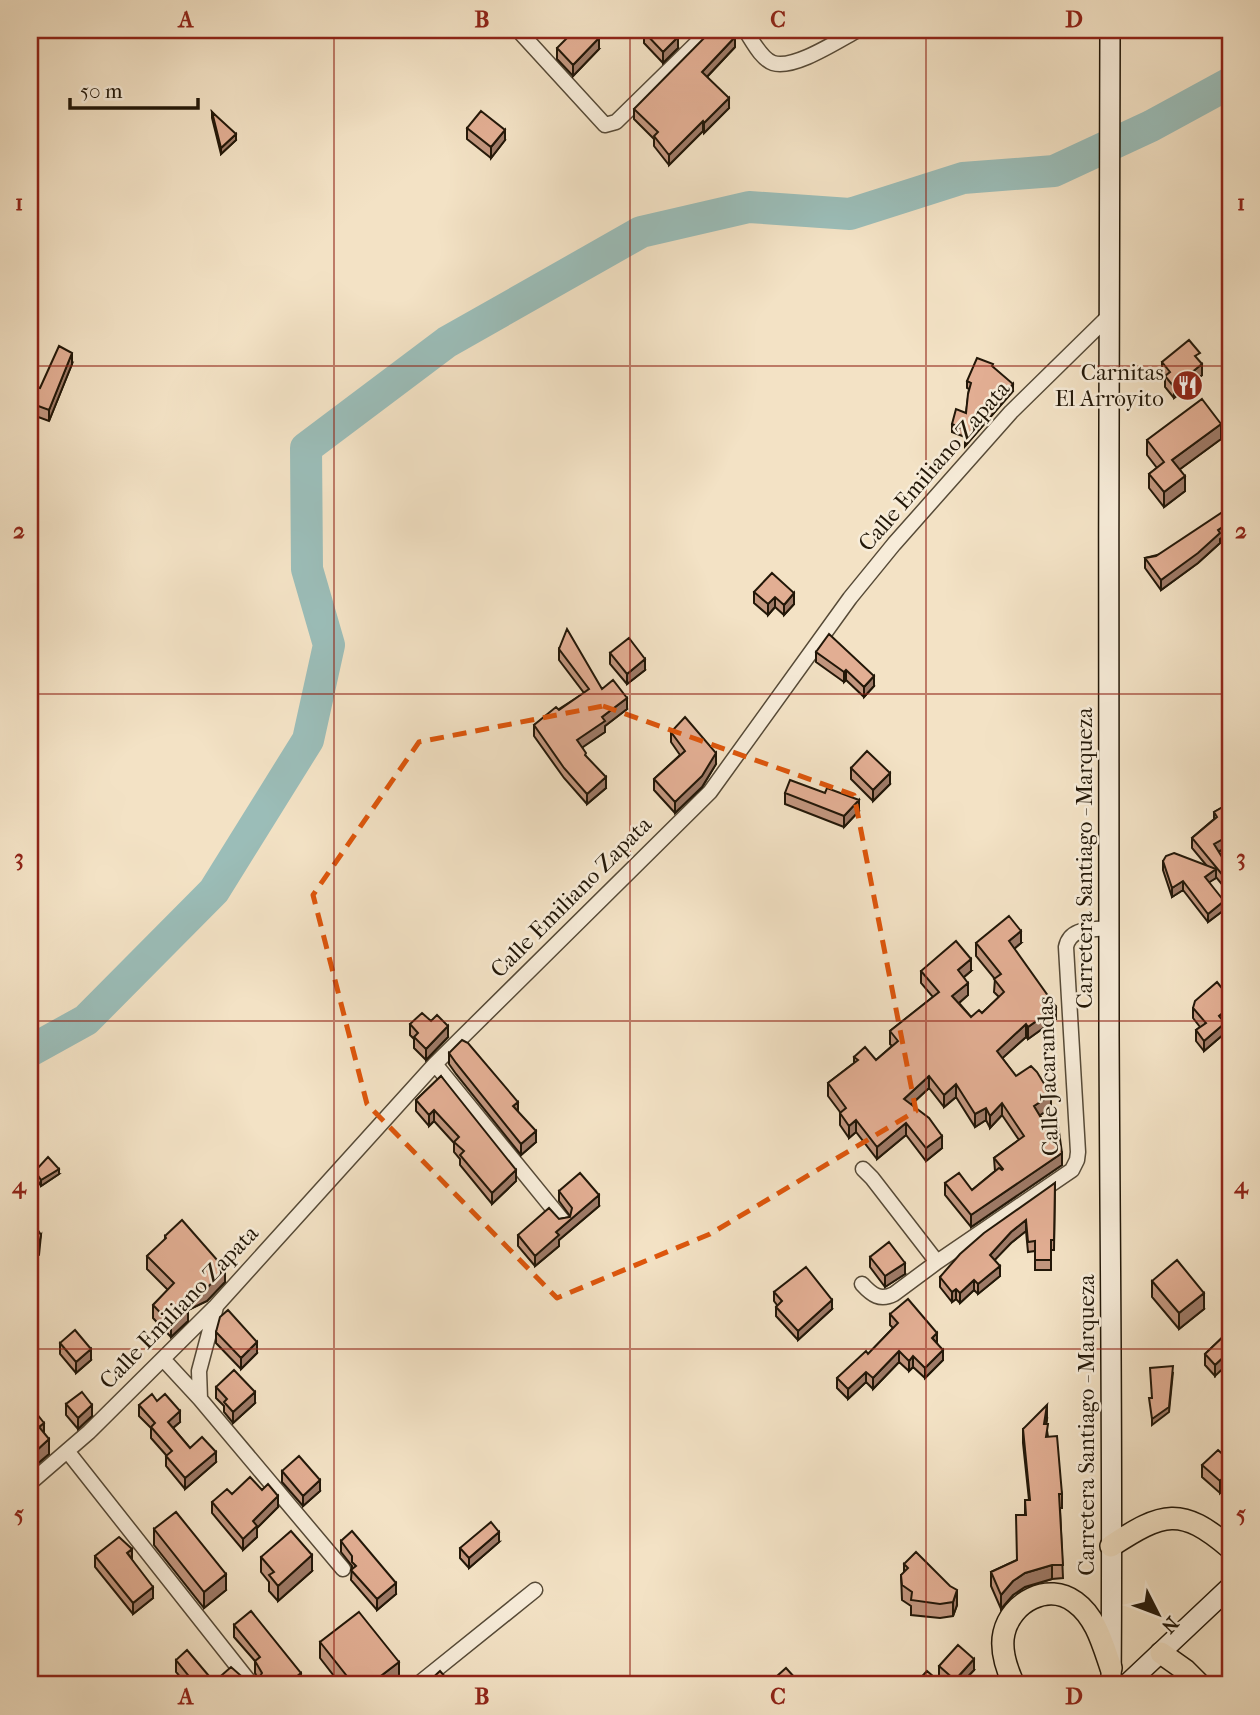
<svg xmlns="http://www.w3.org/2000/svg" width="1260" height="1715" font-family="'IM FELL French Canon',serif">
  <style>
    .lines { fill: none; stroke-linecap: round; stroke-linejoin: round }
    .river { stroke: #9bbdb8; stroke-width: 32 }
    .street-casing { stroke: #564a37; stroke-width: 17 }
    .secondary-casing { stroke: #221708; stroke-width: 22 }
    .primary-casing { stroke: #221708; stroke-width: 24 }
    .street { stroke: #f7ecd9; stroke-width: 14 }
    .secondary { stroke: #f7ecd9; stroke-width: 19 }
    .primary { stroke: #f3e2c5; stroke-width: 21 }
    .wall { fill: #c2967e; stroke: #221708; stroke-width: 2 }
    .shaded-wall { fill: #9e7a67; stroke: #221708; stroke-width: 2 }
    .building { fill: #e2ae93; stroke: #221708; stroke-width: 2 }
    .marked { fill: none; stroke: #de560c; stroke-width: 5; stroke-dasharray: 14 9; stroke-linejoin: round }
    .grid { fill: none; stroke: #8f2418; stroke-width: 2; stroke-opacity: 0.55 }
    .labels { text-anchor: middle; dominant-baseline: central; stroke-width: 5; stroke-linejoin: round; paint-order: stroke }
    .poi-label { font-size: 23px; fill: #221708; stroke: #f7ecd9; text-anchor: end }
    .street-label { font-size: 23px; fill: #221708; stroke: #f7ecd9 }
    .neatline { fill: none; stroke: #8f2418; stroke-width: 2.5 }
    .grid-label { font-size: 23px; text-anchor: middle; font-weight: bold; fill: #8f2418 }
  </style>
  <rect width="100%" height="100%" fill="#f3e2c5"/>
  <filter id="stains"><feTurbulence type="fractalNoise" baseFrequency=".00286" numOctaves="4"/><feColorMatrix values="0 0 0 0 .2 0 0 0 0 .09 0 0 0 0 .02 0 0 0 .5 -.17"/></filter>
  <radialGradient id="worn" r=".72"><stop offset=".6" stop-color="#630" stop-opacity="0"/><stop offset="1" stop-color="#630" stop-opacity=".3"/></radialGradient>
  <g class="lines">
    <path class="river" d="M30,1051L86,1020L214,891L308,740L329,645L307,569L306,448L447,342L641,232L749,207L850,214L963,178L1054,171L1151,126L1230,83"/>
    <defs>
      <path id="street" d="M518,30L605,125L616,122L710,30
        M745,30C752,40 761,59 773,63C794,70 839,40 858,30
        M435,1064L563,1221
        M863,1169L872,1178L937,1262
        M862,1284C872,1295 880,1301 894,1294L937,1262L1072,1170L1077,1160L1078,1152L1066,947C1070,927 1092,930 1109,928
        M216,1307L199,1371L200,1399L343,1569
        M163,1359L200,1399
        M68,1452L252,1685
        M30,1483L89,1432L216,1306L435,1064L710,792L850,598L894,544L1011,412L1111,314
        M417,1685L535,1590"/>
      <path id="secondary" d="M1110,30C1109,365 1108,701 1109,1036C1110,1253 1113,1469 1111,1685
        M1126,1685L1230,1587"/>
      <path id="primary" d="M1111,1546C1163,1512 1181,1506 1230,1548
        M1161,1653L1185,1670L1200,1685
        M1014,1685C1007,1670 1000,1650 1004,1633C1011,1602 1048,1582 1075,1602C1096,1617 1103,1645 1111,1668"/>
    </defs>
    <use href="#street" class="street-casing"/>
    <use href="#secondary" class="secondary-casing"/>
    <use href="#primary" class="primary-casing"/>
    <use href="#street" class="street"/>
    <use href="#secondary" class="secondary"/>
    <use href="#primary" class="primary"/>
  </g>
  <path class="wall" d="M644,32L678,48L663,63L644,43Z
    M735,47L707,77L729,108L704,133L703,131L669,165L654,146V139L634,119V109Z
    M557,48L599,49L573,76L557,59Z
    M212,112L236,140L221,154L212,118Z
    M467,128L505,140L491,158L467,139Z
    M1162,362H1200L1202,375L1174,398L1165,387V376L1162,373Z
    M72,364L49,421L30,414V386L40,388Z
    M993,367L1013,391L965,446V437L952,432V424L966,413L969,389L967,388V381Z
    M1221,439L1180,469L1185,491L1164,507L1149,488V474L1157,468L1147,455V440Z
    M1220,539V543L1198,563L1161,590L1145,568V558Z
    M754,592L794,593V604L784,615L775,607L768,615L754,603Z
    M559,649L602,689L627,709L605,726V732L582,747L586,757L606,788L587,804L564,778L534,736V725L584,693L559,660Z
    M816,652L874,686L864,697L846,680L844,682L816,662Z
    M610,653L645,670L627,684L610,664Z
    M671,732L716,764L702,787L675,813L654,790V779L680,755L671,742Z
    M851,768L890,784L873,801L851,779Z
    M785,793H825L859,811L844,827L785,804Z
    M1230,803V845L1219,852L1230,870V884L1225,888L1216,877V878L1209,882L1224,910L1208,922L1183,890L1172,897L1163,870V861L1207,866L1192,848V838L1214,819V812Z
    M976,943H1021L1014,949L1056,1019L1028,1039L1026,1037L1002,1058L1016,1076L1051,1108L1040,1115L1062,1165L971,1227L945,1195V1183L972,1190L995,1171L994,1158L1019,1140L1002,1115L990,1128L986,1120L975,1127L956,1097L944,1107L929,1088L911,1105L942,1148L926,1161L906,1135L877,1159L856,1132L849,1138L840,1125V1112L828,1096V1083L854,1063V1057L876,1060L892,1046L890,1044V1031L933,997L921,983V971H971L964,977L968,995L959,1003L971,1017L982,1013L999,997L994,992L995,979L976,956Z
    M1230,998V1017L1225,1022V1033L1204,1051L1196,1041V1030L1200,1027L1193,1018V1008Z
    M431,1021L448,1037L426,1060L414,1048V1039L410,1035V1024Z
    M449,1053L518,1112L536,1142L521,1155L456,1074L449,1064Z
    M441,1076L516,1181L492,1204L460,1165V1159L454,1152V1143L434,1121L429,1126L416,1111V1100Z
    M35,1171L59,1174L41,1186L35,1176Z
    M1055,1183L1054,1250H1051V1270H1035V1251L1028,1252L1026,1231L1011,1243L994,1260L1000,1276L978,1294L974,1290L960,1303L956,1299L952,1302L940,1287V1277Z
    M559,1191L599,1206L559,1240V1246L535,1266L518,1246V1235L559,1219L570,1217V1216L559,1201Z
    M165,1236L225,1282L207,1301L188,1310V1321L171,1337L153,1318V1305L168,1290L147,1269V1256L165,1240Z
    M870,1257L905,1274L885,1287L870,1267Z
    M1152,1281L1204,1309L1179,1329L1152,1297Z
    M774,1292L832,1309L798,1340L776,1316V1307L777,1305L774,1301Z
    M890,1314L937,1343L943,1360L925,1378L913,1367L909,1371L899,1362L873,1389L866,1382L848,1399L837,1388V1378L868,1354L893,1328L890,1325Z
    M216,1332L257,1353L241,1369L216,1343Z
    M1227,1333L1215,1376L1205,1365V1354Z
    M60,1343L91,1360L76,1373L60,1354Z
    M216,1387L255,1403L233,1423L224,1412V1406L216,1398Z
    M157,1401L180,1422L173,1428L190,1448L216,1462L185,1489L166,1466V1455L151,1438V1428L139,1416V1405Z
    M66,1404L92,1416L78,1429L66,1415Z
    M30,1405L44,1433L49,1454L36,1465L32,1460L30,1462Z
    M1047,1419L1046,1424L1048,1437L1062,1494V1508H1060L1063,1578L1052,1579L1025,1587L1013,1595L1001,1609L991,1586V1572L1017,1560L1025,1515V1500H1029L1023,1443V1429Z
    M1230,1461V1491L1228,1493L1224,1489L1220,1493L1202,1477V1465Z
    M282,1471L320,1491L303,1506L282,1482Z
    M232,1494L278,1507L257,1528V1537L243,1550L212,1513V1502Z
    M154,1529L226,1590L204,1608L154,1545Z
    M341,1541L396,1594L377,1610L351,1580L352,1566L341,1552Z
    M499,1542L469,1568L460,1558V1548Z
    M95,1556L132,1560L153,1598L133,1614L95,1567Z
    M261,1557L312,1571L278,1601L269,1591V1582L261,1572Z
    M904,1564L957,1605L953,1616L940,1618L911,1615V1606L902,1600L901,1575L904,1573Z
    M234,1625L301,1685H187L176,1672V1660L214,1682L257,1681L258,1679L255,1673V1661L234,1637Z
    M320,1642L399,1678L390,1685H341L320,1658Z
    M939,1666L974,1670L960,1685H948L939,1676Z"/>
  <path class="shaded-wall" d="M678,37V48L663,63V52Z
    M735,37V47L702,82V72Z
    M599,38V49L573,76V65Z
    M729,98V108L704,133V123Z
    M703,121V131L669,165V155Z
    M505,130V140L491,158V147Z
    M236,134V140L221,154V148Z
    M72,353V364L49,421V410Z
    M1202,364V375L1174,398V387Z
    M1013,384V391L965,446V439Z
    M1221,424V439L1172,475V460Z
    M1185,476V491L1164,507V492Z
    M1230,522V532L1220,539V543L1198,563L1161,590V580L1218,530Z
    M794,593V604L784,615V605Z
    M775,597V607L768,615V604Z
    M645,659V670L627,684V674Z
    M846,670V680L844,682V672Z
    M874,676V686L864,697V687Z
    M627,698V709L605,726V732L577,751V740L602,717Z
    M716,753V764L702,787L675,813V802Z
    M890,773V784L873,801V790Z
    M606,777V788L587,804V794Z
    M859,800V811L844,827V816Z
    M1230,835V845L1214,854V844Z
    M1216,869V878L1205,885V877Z
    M1230,874V884L1225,888V878Z
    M1183,881V890L1172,897V888Z
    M1224,901V910L1208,922V914Z
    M1021,931V943L1009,953V941Z
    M971,959V971L958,982V970Z
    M968,983V995L952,1009V996Z
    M1056,1007V1019L1028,1039V1027Z
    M1230,1007V1017L1219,1026V1016Z
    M1225,1023V1033L1204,1051V1041Z
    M1026,1024V1037L997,1063V1051Z
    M448,1026V1037L426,1060V1049Z
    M929,1076V1088L904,1111V1099Z
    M956,1084V1097L944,1107V1095Z
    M1051,1095V1108L1034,1119V1106Z
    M518,1102V1113L513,1106Z
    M1002,1103V1115L990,1128V1116Z
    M986,1108V1120L975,1127V1114Z
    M434,1110V1121L429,1126V1115Z
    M856,1120V1132L849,1138V1126Z
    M906,1123V1135L877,1159V1147Z
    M536,1131V1142L521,1155V1144Z
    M942,1136V1148L926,1161V1148Z
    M1062,1153V1165L971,1227V1215Z
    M59,1169V1174L41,1186V1180Z
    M516,1170V1181L492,1204V1193Z
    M599,1195V1206L559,1240V1246L535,1266V1256L556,1232Z
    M1026,1220V1231L1011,1243L990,1265V1255L1011,1232Z
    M41,1235L39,1255L30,1261V1250Z
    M905,1263V1274L885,1287V1276Z
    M1000,1266V1276L978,1294V1284Z
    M225,1269V1282L207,1301L188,1310V1321L171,1337V1324L180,1300Z
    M974,1280V1290L960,1303V1293Z
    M956,1289V1299L952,1302V1292Z
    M1204,1293V1309L1179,1329V1313Z
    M832,1300V1309L798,1340V1331Z
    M937,1333V1343L932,1338Z
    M257,1342V1353L241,1369V1358Z
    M91,1349V1360L76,1373V1362Z
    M943,1350V1360L925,1378V1368Z
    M899,1351V1362L873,1389V1378Z
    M1230,1351V1362L1215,1376V1365Z
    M913,1356V1367L909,1371V1361Z
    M866,1372V1382L848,1399V1389Z
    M1173,1372L1169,1412L1152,1425V1419Z
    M255,1392V1403L233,1423V1412Z
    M92,1405V1416L78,1429V1418Z
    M1047,1405V1419L1044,1437V1424Z
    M180,1411V1422L168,1432V1422Z
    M44,1423V1437L39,1427Z
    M49,1439V1454L36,1465V1451Z
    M32,1446V1460L30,1462V1447Z
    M216,1452V1462L185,1489V1478Z
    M1224,1477V1489L1220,1493V1481Z
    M1230,1479V1491L1228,1493V1481Z
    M320,1480V1491L303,1506V1496Z
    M278,1496V1507L257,1528V1537L243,1550V1539L253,1521Z
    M499,1532V1542L469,1568V1558Z
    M132,1549V1559L127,1553Z
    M312,1555V1571L278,1601V1586Z
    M1052,1565V1579L1025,1587L1013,1595L1001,1609V1595L1013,1581L1025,1573Z
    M226,1574V1590L204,1608V1592Z
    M396,1583V1594L377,1610V1599Z
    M153,1587V1598L133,1614V1603Z
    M957,1590V1605L953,1616V1602Z
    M974,1659V1670L960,1685H955V1680Z
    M399,1662V1678L390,1685H369Z
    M301,1673V1685H286Z"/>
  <path class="building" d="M575,30H592L599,38L573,65L557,48Z
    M646,30H671L678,37L663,52L644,32Z
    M712,30H727L735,37L702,72L729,98L704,123L703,121L669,155L654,136L658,132L634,109Z
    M481,111L505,130L491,147L467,128Z
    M212,112L236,134L221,148Z
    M1189,340L1200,353L1195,356L1202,364L1174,387L1165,376L1170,372L1162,362Z
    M59,346L72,353L49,410L30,403V386L40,388Z
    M977,358L993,364L992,366L1013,384L965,439V430L952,424L956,409L966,413L968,394L971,383L967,381Z
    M1202,399L1221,424L1172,460L1185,476L1164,492L1149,474L1164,462L1147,440Z
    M1230,507V522L1218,530L1220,533L1198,553L1161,580L1145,558L1156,556Z
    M772,573L794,593L784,605L775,597L768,604L754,592Z
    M567,629L602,689L613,680L627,698L602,717L605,721L577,740L586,753L585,755L606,777L587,794L564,768L534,725L556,707L559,710L589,689L559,649Z
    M829,634L874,676L864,687L846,670L844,672L816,652Z
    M629,638L645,659L627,674L610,653Z
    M685,717L716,753L702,776L675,802L654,779L685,751L671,732Z
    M867,751L890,773L873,790L851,768Z
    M790,780L825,793L827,788L859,800L844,816L785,793Z
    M1230,803V835L1214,844L1230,870V874L1225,878L1192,838L1217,817L1214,812Z
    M1174,853L1216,869L1205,877L1224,901L1208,914L1183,881L1172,888L1163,861L1166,856Z
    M1009,916L1021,931L1009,941L1056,1007L1028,1027L1026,1024L997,1051L1016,1076L1031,1066L1037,1072L1051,1095L1034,1106L1049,1131L1058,1125L1062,1153L971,1215L945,1183L959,1173L972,1190L999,1168L1002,1170L1003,1169L994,1158L1024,1136L1002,1103L990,1116L986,1108L975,1114L956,1084L944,1095L929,1076L904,1099L929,1118L942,1136L926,1148L906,1123L877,1147L856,1120L849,1126L840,1113L846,1108L828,1083L858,1060L854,1057L865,1047L876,1060L898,1041L890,1031L939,992L921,971L956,941L971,959L958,970L968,983L952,996L971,1017L979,1010L982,1013L1004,992L994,979L1001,974L976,943Z
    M1217,982L1230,998V1007L1219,1016L1225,1023L1204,1041L1196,1030L1206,1023L1193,1008L1195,1001Z
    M422,1013L431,1021L437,1015L448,1026L426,1049L414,1037L418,1033L410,1024Z
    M462,1040L468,1043L518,1102L513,1106L536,1131L521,1144L456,1063L449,1053Z
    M441,1076L516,1170L492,1193L460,1155L464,1151L454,1142L459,1137L434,1110L429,1115L416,1100Z
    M48,1157L59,1169L41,1180L35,1171Z
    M580,1173L599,1195L556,1232L559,1235L535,1256L518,1235L549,1208L559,1219L570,1217L572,1208L559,1191Z
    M1055,1183L1054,1240H1051V1260H1035V1241L1028,1242L1026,1220L1011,1232L990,1255L1000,1266L978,1284L974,1280L960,1293L956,1289L952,1292L940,1277L960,1254L984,1233Z
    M182,1220L225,1269L207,1288L180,1300L188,1307L171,1324L153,1305L174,1283L147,1256L166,1238L165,1236Z
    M32,1221L41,1235L39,1244L30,1250V1223Z
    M889,1242L905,1263L885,1276L870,1257Z
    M1177,1260L1204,1293L1179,1313L1152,1281Z
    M806,1267L832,1300L798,1331L776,1307L782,1301L774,1292Z
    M908,1299L937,1333L932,1338L943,1350L925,1368L913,1356L909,1361L899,1351L873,1378L866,1372L848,1389L837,1378L866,1351L868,1354L898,1323L890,1314Z
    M228,1310L257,1342L241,1358L216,1332L220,1317Z
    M75,1330L91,1349L76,1362L60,1343Z
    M1227,1333L1230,1336V1351L1215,1365L1205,1354Z
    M1173,1366L1169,1407L1152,1419L1149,1398H1152L1150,1368Z
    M234,1370L255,1392L233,1412L224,1402L227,1399L216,1387Z
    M82,1392L92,1405L78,1418L66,1404Z
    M152,1394L157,1401L165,1394L180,1411L168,1422L190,1448L202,1437L216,1452L185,1478L166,1456L172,1451L151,1427L155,1423L139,1405Z
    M30,1405L44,1423L39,1427L49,1439L36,1451L32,1446L30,1447Z
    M1047,1405L1044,1424H1048L1046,1437L1057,1436L1062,1494H1059L1063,1565H1052L1025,1573L1013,1581L1001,1595L991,1572L1017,1560L1016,1515H1026L1025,1500H1030L1023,1429Z
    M1218,1450L1230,1461V1479L1228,1481L1224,1477L1220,1481L1202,1465Z
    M299,1456L320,1480L303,1496L282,1471Z
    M250,1477L262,1490L268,1484L278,1496L253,1521L257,1526L243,1539L212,1502L227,1489L232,1494Z
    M176,1512L226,1574L204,1592L154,1529Z
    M491,1522L499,1532L469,1558L460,1548Z
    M291,1531L312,1555L278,1586L269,1575L274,1572L261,1557Z
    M352,1531L396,1583L377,1599L351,1570L356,1566L352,1562V1556L341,1541Z
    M119,1537L132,1549L127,1553L153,1587L133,1603L95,1556Z
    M916,1552L950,1586L957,1590L953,1602L940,1604L911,1600L912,1592L902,1585L901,1575L908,1568L904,1564Z
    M251,1611L301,1673L286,1685H196L176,1660L187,1650L214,1682L231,1667L248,1682L257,1681L262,1673L255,1661L260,1657L234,1625Z
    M359,1612L399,1662L369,1685H354L320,1642Z
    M958,1645L974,1659L955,1680L939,1666Z
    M786,1668L796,1679L790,1685H767Z
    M440,1671L452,1685H425Z
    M927,1671L941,1683L938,1685H914Z"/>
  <path class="marked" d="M603,706L854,795L916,1111L710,1234L557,1298L367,1104L313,895L419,742Z"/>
  <path class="grid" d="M334,30V1685M630,30V1685M926,30V1685M30,366H1230M30,694H1230M30,1021H1230M30,1349H1230"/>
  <defs>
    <symbol id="restaurant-disc" viewBox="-11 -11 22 22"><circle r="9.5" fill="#8f2418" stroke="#f7ecd9"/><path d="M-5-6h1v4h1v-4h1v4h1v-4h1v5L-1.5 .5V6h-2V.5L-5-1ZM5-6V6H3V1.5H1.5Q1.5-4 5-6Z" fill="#fff"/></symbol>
  </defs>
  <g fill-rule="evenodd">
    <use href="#restaurant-disc" x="1170" y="368" width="35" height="35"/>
  </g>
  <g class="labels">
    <g class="poi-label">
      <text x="1164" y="372">Carnitas<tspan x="1164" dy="26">El Arroyito</tspan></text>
    </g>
    <g class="street-label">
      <text transform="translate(934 466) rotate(-49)">Calle Emiliano Zapata</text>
      <text transform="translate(1084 858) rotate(-90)">Carretera Santiago - Marqueza</text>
      <text transform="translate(571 897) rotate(-45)">Calle Emiliano Zapata</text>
      <text transform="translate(1048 1076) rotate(-92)">Calle Jacarandas</text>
      <text transform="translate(179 1307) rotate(-46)">Calle Emiliano Zapata</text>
      <text transform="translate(1086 1425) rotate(-90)">Carretera Santiago - Marqueza</text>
    </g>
  </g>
  <rect width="1260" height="1715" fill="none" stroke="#f3e2c5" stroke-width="77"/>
  <g transform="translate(1158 1614) rotate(132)" stroke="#f7ecd9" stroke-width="5" paint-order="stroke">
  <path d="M0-5L12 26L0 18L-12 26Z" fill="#221708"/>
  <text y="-10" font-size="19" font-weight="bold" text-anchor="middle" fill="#221708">N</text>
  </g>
  <path d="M70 98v10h128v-10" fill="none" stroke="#221708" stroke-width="3.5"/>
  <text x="80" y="98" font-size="21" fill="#221708" stroke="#f7ecd9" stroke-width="5" paint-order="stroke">50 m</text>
  <rect x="38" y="38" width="1184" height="1638" class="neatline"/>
  <g class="grid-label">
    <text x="186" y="27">A</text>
    <text x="482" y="27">B</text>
    <text x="778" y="27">C</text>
    <text x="1074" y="27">D</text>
    <text x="19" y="210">1</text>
    <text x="1241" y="210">1</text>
    <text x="19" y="538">2</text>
    <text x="1241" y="538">2</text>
    <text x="19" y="865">3</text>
    <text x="1241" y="865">3</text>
    <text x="19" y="1193">4</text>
    <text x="1241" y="1193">4</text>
    <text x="19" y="1521">5</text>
    <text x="1241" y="1521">5</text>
    <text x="186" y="1704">A</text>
    <text x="482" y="1704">B</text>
    <text x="778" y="1704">C</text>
    <text x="1074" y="1704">D</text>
  </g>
  <rect width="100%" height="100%" filter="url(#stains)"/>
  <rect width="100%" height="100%" fill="url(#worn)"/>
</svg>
